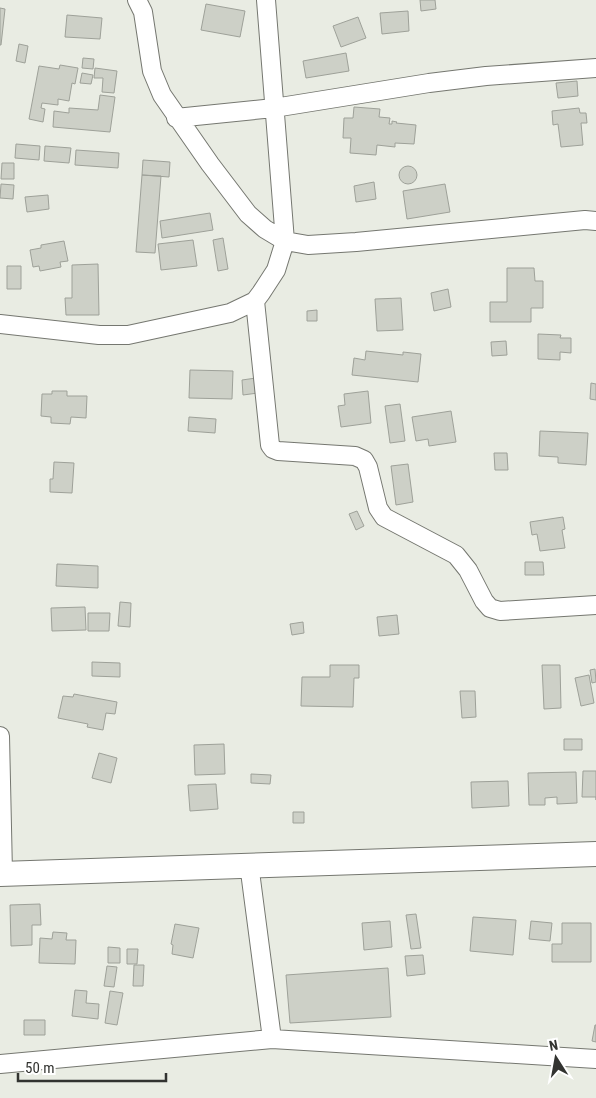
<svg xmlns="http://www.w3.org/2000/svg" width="596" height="1098" font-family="'Roboto Condensed',sans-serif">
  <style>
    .building { fill: #cdd0c7; stroke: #9ea199 }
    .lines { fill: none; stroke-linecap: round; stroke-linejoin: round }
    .street-casing { stroke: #757770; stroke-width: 20 }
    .secondary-casing { stroke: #757770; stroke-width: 26 }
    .street { stroke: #fff; stroke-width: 18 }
    .secondary { stroke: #fff; stroke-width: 24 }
  </style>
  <rect width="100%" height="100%" fill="#e9ece3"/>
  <path class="building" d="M420,0H435L436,9L421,11Z
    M206,4L245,11L240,37L201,30Z
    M0,8L5,9L1,45H0Z
    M408,11L409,31L382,34L380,13Z
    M67,15L102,18L100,39L65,37Z
    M358,17L366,38L341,47L333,26Z
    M19,44L28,46L25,63L16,61Z
    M346,53L349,71L306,78L303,61Z
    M83,58L94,59L93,69L82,68Z
    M60,65L78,68L75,84L72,83L69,101L58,99V105L42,103L41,108L45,109L43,122L29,119L39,66L59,69Z
    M95,68L117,71L114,93L102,92L103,78H94Z
    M82,73L93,75L91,84L80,83Z
    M577,81L578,96L558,98L556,83Z
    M100,95L115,97L110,132L53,127L54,111L69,113V108L98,110Z
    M354,107L380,109L379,117L390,118L389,124H392V121L397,122L396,123L416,125L414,144L395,143V147L377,145L376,155L350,153L351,138H343L344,118H353Z
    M579,108L580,113H586L587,123H581L583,145L561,147L558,124L553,125L552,111Z
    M16,144L40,146L39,160L15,158Z
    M45,146L71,148L69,163L44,161Z
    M76,150L119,153L118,168L75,165Z
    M143,160L170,162L169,177L142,175Z
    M2,163H14V179H1Z
    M399 175a9 9 0 1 1 18 0a9 9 0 1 1-18 0Z
    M142,175L161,176L155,253L136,252Z
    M374,182L376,199L356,202L354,186Z
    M1,184L14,185L13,199L0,198Z
    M445,184L450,212L407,219L403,191Z
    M48,195L49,209L27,212L25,197Z
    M210,213L213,230L162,238L160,221Z
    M223,238L228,269L218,271L213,240Z
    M193,240L197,266L161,270L158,244Z
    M64,241L68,261L60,262L61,267L40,271L39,266L33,267L30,250L41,248V245Z
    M98,264L99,315H66L65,298H72V265Z
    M7,266H21V289H7Z
    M507,268H534L535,281H543V308H531V322H490V302H507Z
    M448,289L451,307L434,311L431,293Z
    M401,298L403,330L377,331L375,299Z
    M317,310V321H307V311Z
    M538,334L561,335L560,338H571V353L560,352V360L538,359Z
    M506,341L507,355L492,356L491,342Z
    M366,351L403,355V352L421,354L418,382L352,375L354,358L365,360Z
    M190,370L233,371L232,399L189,398Z
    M256,378L258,393L243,395L242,380Z
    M591,383L596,384V400L590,399Z
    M52,391H67V396H87L86,418L71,417L70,424L51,423V417L41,416L42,394H52Z
    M368,391L371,423L341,427L338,406L345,405L344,394Z
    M400,404L405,441L390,443L385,406Z
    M451,411L456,442L429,446L428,439L416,441L412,417Z
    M189,417L216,419L215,433L188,431Z
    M540,431L588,433L586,465L558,463V457L539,456Z
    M494,453H507L508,470H495Z
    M54,462L74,463L72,493L50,492V479H53Z
    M408,464L413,502L396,505L391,466Z
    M357,511L364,526L356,530L349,514Z
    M563,517L565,529L562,530L565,548L540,551L537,534L532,535L530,522Z
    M525,562H543L544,575H525Z
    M57,564L98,566V588L56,586Z
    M120,602L131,603L130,627L118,626Z
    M85,607L86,630L52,631L51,608Z
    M88,613H110L109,631H88Z
    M397,615L399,634L379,636L377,617Z
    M303,622L304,633L292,635L290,624Z
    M92,662L120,663V677L92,676Z
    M330,665H359V678H354L353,707L301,706L302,677H330Z
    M542,665H560L561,708L544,709Z
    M595,669L596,682L592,683L590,670Z
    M589,675L594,703L581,706L575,678Z
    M460,691H475L476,717L462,718Z
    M74,694L117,702L115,714L106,713L103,730L87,727L88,724L58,718L63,696L73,697Z
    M564,739H582V750H564Z
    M224,744L225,774L195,775L194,745Z
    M99,753L117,758L111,783L92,778Z
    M583,771H596V800V797H582Z
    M576,772L577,803L557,804V797L545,798V805H529L528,773Z
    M251,774L271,775L270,784L251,783Z
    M508,781L509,806L472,808L471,782Z
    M216,784L218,809L190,811L188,785Z
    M293,812H304V823H293Z
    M40,904L41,925H32V945L11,946L10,905Z
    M416,914L421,948L411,949L406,915Z
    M473,917L516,920L513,955L470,951Z
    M390,921L392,947L364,950L362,923Z
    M531,921L552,923L550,941L529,939Z
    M562,923H591V962H552V944H562Z
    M175,924L199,928L193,958L172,954L173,945L171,944Z
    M53,932L67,933L66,940H76L75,964L39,963L40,938L52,939Z
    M108,947L120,948V963H108Z
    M127,949H138L137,964H127Z
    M423,955L425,974L407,976L405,956Z
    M134,965H144L143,986H133Z
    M107,966L117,967L114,987L104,986Z
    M388,968L391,1017L290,1023L286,975Z
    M75,990L87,991L86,1003L99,1004L98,1019L72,1016Z
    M110,991L123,993L117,1025L105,1023Z
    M24,1020H45V1035H24Z
    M595,1025H596V1042L592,1041Z"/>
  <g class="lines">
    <defs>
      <path id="street" d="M137,0L143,12L152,71L162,95L210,164L248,214L265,229L285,241L308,245L356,242L585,220L596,221
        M176,118L274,108L429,83L486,76L596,68
        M255,301L270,445L273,449L278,451L355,456L364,460L368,467L378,508L384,517L456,555L468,570L484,601L490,608L500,611L596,605
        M0,324L99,335H128L230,313L255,301L261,293L276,270L285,241L266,0
        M0,736L3,873
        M272,1039L596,1059
        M0,1064L272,1039L249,864"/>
      <path id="secondary" d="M0,874L596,854"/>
    </defs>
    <use href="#street" class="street-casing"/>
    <use href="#secondary" class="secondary-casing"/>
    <use href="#street" class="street"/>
    <use href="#secondary" class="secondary"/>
  </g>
  <g transform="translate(556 1058) rotate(349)" stroke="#ffffff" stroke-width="4" paint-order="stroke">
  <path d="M0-4L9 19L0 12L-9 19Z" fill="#323330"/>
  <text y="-8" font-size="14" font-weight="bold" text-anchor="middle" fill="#323330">N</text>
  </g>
  <path d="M18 1073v8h148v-8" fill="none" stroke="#323330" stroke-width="2.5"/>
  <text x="25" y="1073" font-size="15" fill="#323330" stroke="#ffffff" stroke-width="4" paint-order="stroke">50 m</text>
</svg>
